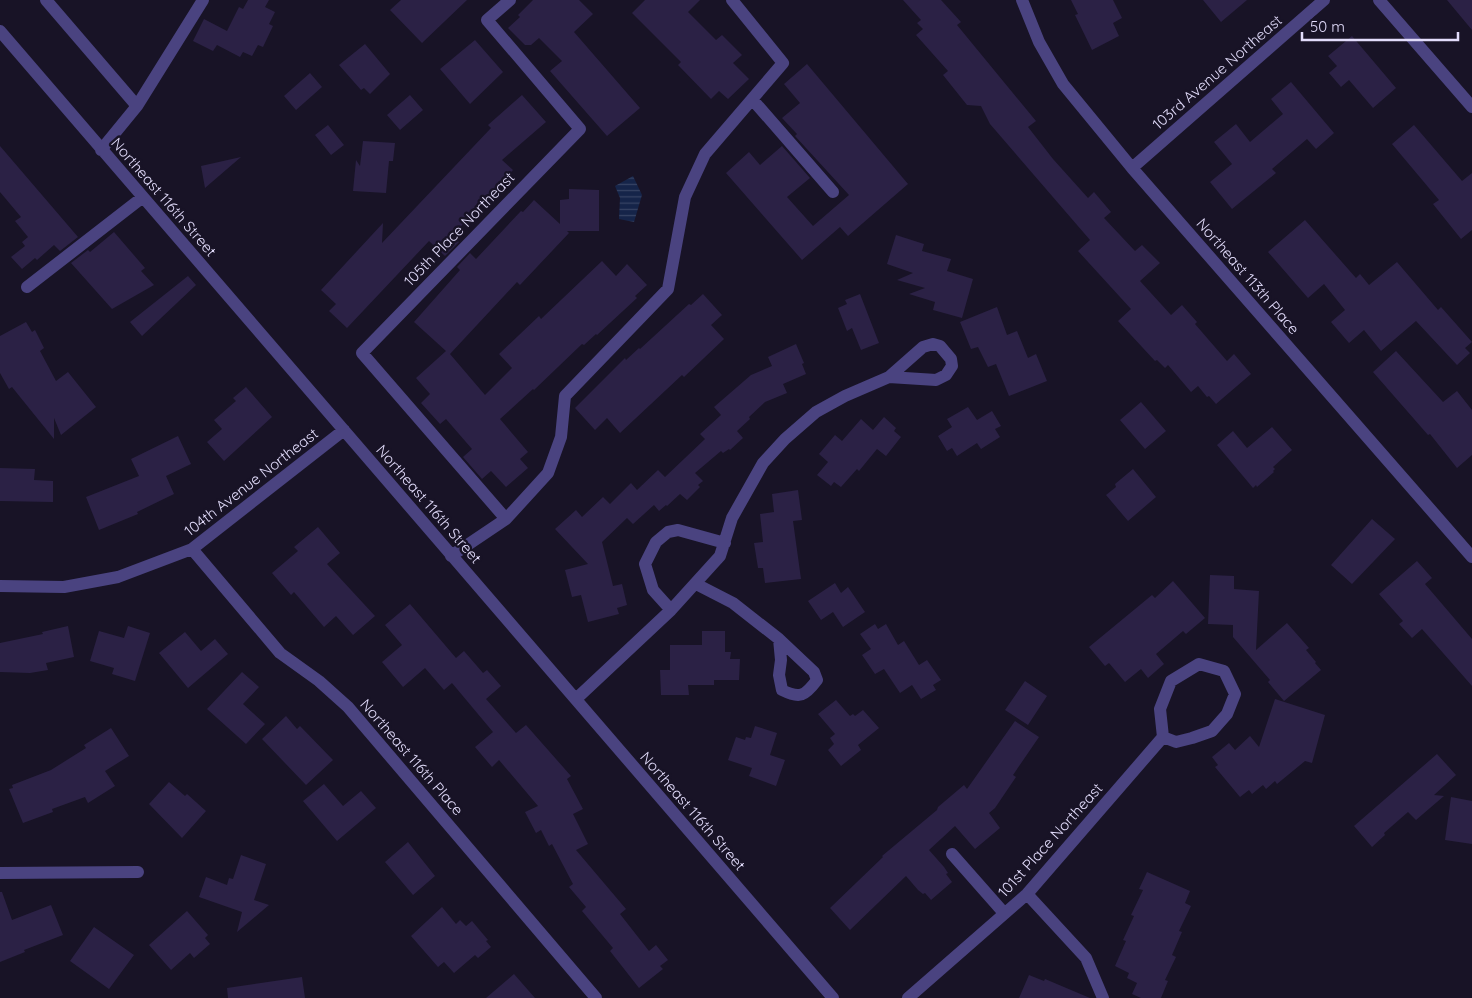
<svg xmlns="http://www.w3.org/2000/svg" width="1472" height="998" font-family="Quicksand,sans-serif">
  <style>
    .water { fill: url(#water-rules) }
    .building { fill: #2b2145 }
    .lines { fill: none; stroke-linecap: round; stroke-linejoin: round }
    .minor { stroke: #4a4380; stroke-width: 12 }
    .labels { text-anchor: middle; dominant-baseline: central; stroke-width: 5; stroke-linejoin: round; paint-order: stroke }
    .street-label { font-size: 15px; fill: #e2dcfb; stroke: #181326 }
  </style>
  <defs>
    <pattern id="water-rules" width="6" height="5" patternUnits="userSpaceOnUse" patternTransform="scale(1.25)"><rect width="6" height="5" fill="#152449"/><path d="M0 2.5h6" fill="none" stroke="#374364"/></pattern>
  </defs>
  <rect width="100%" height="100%" fill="#181326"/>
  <path class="water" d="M633,176L642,195L634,222L619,219L620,198L615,186Z"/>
  <path class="building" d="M248,0H269L265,7L275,12L269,24L273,26L263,47L258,45L252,56L243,52L240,57L217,45L213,51L193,41L204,19L227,31L239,7L243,9Z
    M401,0H467L422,43L390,10Z
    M533,0H579L593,14L574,32L640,108L607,136L550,71L562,61L539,38L531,45H525L508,28L520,17L518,15Z
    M645,0H700L688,12L716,40L722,35L742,55L733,63L749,79L728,99L719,91L711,99L678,65L681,62L632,13Z
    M903,0H941L961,22L957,25L1036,121L1028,127L1053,159L1088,198L1094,192L1111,212L1104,218L1135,251L1142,245L1160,263L1140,281L1171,315L1182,305L1197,322L1195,324L1227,361L1234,354L1251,374L1216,404L1209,396L1207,397L1198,386L1191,392L1168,365L1165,368L1157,360L1155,361L1118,321L1131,309L1078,251L1090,240L990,124L981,106L967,105L943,75L948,71L916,35L923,29L917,23L921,20Z
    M1071,0H1113L1122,18L1113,23L1119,36L1092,50L1075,15L1078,14Z
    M1203,0H1247L1221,22Z
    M1447,0H1472V30Z
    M1352,36L1396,88L1373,108L1349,80L1341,87L1329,73L1337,66L1328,56Z
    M475,40L503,72L470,104L440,69Z
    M365,44L390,74L370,94L364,88L361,90L339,65Z
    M807,64L908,184L848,236L840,227L802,260L726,173L749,152L760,165L782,146L810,178L787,197L813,226L849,195L795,136L797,134L782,118L800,103L784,84Z
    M310,73L322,87L296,110L284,96Z
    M1291,82L1334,133L1316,149L1307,139L1272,169L1276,173L1232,209L1210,182L1232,164L1214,142L1236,124L1250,142L1283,114L1271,99Z
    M410,95L423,110L400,130L387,115Z
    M522,95L546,122L502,160L513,170L452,236L459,242L445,256L429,241L347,328L329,311L336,304L321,290L383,223L382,243L491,128L488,125Z
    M328,125L344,145L331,155L315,135Z
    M1414,125L1462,181L1472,173V230L1461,239L1433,204L1439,200L1392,144Z
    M363,141L395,143L393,161H389L386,193L353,191L356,160L360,166Z
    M0,146L78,237L60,251L54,245L37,260L35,258L22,269L11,257L25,246L22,242L28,237L15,221L21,217L0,192Z
    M241,157L205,188L201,166Z
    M569,189L599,190V231H567L569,233L520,285L517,282L450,354L485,395L512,368L499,354L539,316L541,319L602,261L616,276L627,264L647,285L635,296L637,298L597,335L596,334L584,345L582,344L534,390L533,389L500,419L528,452L520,459L528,468L506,487L491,471L482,479L463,457L472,449L446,419L440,424L421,403L430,394L416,378L446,351L414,322L460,270L457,267L470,253L476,259L521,211L523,212L534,200L560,224V200L569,199Z
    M1305,220L1356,278L1360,274L1369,285L1397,262L1438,310L1441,307L1472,342L1465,348L1470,353L1457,365L1416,321L1381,351L1364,330L1349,343L1331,322L1345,310L1324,284L1308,298L1268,252Z
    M114,232L145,268L141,271L154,285L112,309L71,263L88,250L90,252Z
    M896,235L924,244L922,251L951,259L947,271L973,279L962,318L933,310L935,302L909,294L925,288L897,280L913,273L887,264Z
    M188,276L196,285L142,336L130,322Z
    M703,294L722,315L711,325L724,339L684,377L682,375L620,433L607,418L595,430L575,408L625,358L626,360L639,348L640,349L689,304L691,305Z
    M860,294L879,343L861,350L852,328L847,331L838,308L847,304L845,300Z
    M997,307L1007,335L1017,331L1028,358L1036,354L1047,381L1009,396L996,364L988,367L978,347L971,349L960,322Z
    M26,322L32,332L35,330L44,348L40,351L56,381L68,372L96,407L61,435L54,418V439L12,387L9,389L0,373V336Z
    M796,344L804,363L802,364L806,374L783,384L787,393L765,402L749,417L750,419L737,431L743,438L730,450L729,449L723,453L721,451L695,473L703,481L698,485L700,487L687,500L680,494L667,506L666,505L659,511L654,505L633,524L627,518L602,542L613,586L622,584L627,605L617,608L619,614L588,622L581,595L572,597L565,570L588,564L555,529L576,510L582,517L603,497L610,504L631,483L637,490L658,470L665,477L705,439L700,434L721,415L714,407L751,375L772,366L768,357Z
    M1396,351L1443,402L1457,391L1472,410V455L1457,468L1430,434L1428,435L1373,372Z
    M246,387L272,417L224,461L207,442L222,429L214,420L236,401L233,398Z
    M1141,402L1166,431L1145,449L1120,420Z
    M968,407L977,420L992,411L1001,426L995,429L1000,437L981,449L977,443L957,456L952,448L947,451L938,436L952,427L947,419Z
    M884,417L896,428L894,431L901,437L886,456L877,449L859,471L857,469L841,487L834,482L831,486L817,475L828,462L819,454L835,435L842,441L861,419L873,430Z
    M1272,427L1292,450L1273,467L1275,469L1273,471L1274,472L1257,487L1256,485L1253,488L1217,445L1233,431L1247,448Z
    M178,436L191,464L166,476L174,494L137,512L138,514L99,530L86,497L139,476L131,459Z
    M0,468L35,469L34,480L53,481V502L0,501Z
    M1133,469L1156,497L1128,521L1106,495L1116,487L1115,484Z
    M798,490L802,520L793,521L801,579L765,583L763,568H758L754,543L763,542L760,514L774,512L772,494Z
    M1372,519L1395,539L1352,584L1331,565Z
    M318,527L340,553L327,564L375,616L353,635L336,616L324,627L294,592L291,595L272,573L298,551L294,547Z
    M1417,561L1432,578L1425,584L1472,639V686L1422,629L1412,638L1399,624L1403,621L1379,594Z
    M1210,575L1234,576V589L1259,591L1256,650L1287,623L1309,648L1306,650L1316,662L1315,663L1321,670L1284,701L1268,682L1270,680L1233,637V625L1208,624Z
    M1173,581L1205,618L1186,634L1183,631L1156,654L1164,664L1148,678L1141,669L1125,682L1109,663L1105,666L1089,647L1152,595L1155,598Z
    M835,583L841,593L848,587L865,612L843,627L833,612L821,620L808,601Z
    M410,604L456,658L464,651L483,673L487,670L501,686L486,699L516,733L526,725L571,776L567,779L583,809L573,814L588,844L576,850L626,909L620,914L649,951L656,945L668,960L660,966L663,969L639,988L610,951L613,948L582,911L586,907L569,887L573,884L552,844L549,846L541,830L536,833L525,812L538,806L499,760L492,767L475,747L493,732L452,683L444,690L425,668L403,687L382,662L402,645L385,625Z
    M875,624L878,629L886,624L898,645L904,641L919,665L927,660L941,680L933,685L936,690L921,699L912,685L900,693L884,669L875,674L862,655L871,649L860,634Z
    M68,626L74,657L46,663L48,670L30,673L0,672V643L43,634L42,632Z
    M128,626L150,633L135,681L112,674L114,668L90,661L99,631L124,638Z
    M702,631H725V652H731L730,659H740L739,680H714V685H688L689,695H661L660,670H670V645H702Z
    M185,632L201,651L215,639L228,654L188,688L159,653Z
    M242,672L259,687L243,704L265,724L246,744L207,709Z
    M1025,681L1047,696L1028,725L1005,710Z
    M1275,699L1325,715L1312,763L1305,761L1277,784L1275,781L1266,789L1263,785L1252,794L1249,790L1240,797L1215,767L1218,765L1212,757L1229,743L1235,750L1250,736L1259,747Z
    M836,700L850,716L853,714L855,716L863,710L879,728L858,745L861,750L841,766L828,750L834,744L830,738L835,734L818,714Z
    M286,716L297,729L300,726L333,760L306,785L262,739Z
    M1015,721L1039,737L1013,775L1016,777L995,808L989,813L1000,828L975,849L955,826L929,850L944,867L948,873L946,874L952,882L931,900L925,893L923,894L918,890L906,876L850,930L830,908L883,857L882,856L937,810L938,807L964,785L967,789Z
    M755,726L777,733L770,755L785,760L776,786L749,776L752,768L728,760L736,737L745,740L746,737L751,738Z
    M111,728L129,756L105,771L115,786L88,803L85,797L52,809L53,812L23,823L9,789L13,788L12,785L51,770L86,748L84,745Z
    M1437,754L1456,775L1434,795L1444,796L1416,820L1408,812L1384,833L1385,835L1372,847L1354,826Z
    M169,782L185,796L187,794L206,811L182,838L149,804Z
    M324,784L343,806L361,791L376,808L337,841L303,801Z
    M1451,797L1472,801V844L1445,840Z
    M408,842L435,876L413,895L385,862Z
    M241,855L266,864L254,900L269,905L237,932L242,912L199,897L206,877L227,885L229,878L233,879Z
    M1147,872L1190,891L1185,903L1191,906L1179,931L1182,932L1172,955L1176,957L1165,980L1168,981L1161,998H1141L1132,994L1137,983L1127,978L1129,973L1115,966L1126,941L1123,940L1134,916L1131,915L1143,890L1139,889Z
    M0,892H2L12,920L51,905L63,935L24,950L25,952L0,962Z
    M442,907L456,924L460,920L466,926L472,921L488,940L486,941L491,947L478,958L475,955L454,973L444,962L438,967L411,936Z
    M187,911L208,935L205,938L210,944L194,958L190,953L171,970L149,945Z
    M94,927L134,955L109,989L70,961Z
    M514,974L535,998H486Z
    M1029,975L1044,981L1045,979L1090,998H1019Z
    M302,977L305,998H228L227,988Z"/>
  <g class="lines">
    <path class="minor" d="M46,0L137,106
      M1022,0L1039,42L1063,84L1132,168L1472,557
      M1379,0L1472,107
      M0,31L833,998
      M752,99L833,192
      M101,150L137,106L203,0
      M1132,168L1324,0
      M27,287L143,197
      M506,519L362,353L580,129L487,20L510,0
      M192,549L280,653L319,681L348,707L596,998
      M451,556L506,519L548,473L561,437L565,396L668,289L685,197L705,154L783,63L732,0
      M696,584L733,603L779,639L781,660L779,675L782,690C800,699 805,696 817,680L814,672L779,639
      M0,586L64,587L118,577L192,549L344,430
      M671,610L653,590L645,564L656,542L668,532L678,530L725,543
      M576,699L671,610L720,556L732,518L763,463L785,439L816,412L845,396L889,377L936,380L946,375L952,366L951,359L940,346L933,344L923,347L889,377
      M952,854L1004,913
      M0,873L138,872
      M1027,894L1086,958L1103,998
      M908,998L1027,894L1163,737L1160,709L1171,681L1199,664L1224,671L1235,694L1227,714L1212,731L1192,738L1176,742L1163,737"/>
  </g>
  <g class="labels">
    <g class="street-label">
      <text transform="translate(1217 72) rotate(-41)">103rd Avenue Northeast</text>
      <text transform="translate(164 197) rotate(49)">Northeast 116th Street</text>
      <text transform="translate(459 229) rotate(-46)">105th Place Northeast</text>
      <text transform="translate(1248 276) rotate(49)">Northeast 113th Place</text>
      <text transform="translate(251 482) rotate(-38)">104th Avenue Northeast</text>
      <text transform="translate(429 504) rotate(49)">Northeast 116th Street</text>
      <text transform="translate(412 757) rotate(49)">Northeast 116th Place</text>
      <text transform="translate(693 811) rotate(49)">Northeast 116th Street</text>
      <text transform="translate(1050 840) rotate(-48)">101st Place Northeast</text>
    </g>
  </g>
  <path d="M1302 32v8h156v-8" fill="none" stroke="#e2dcfb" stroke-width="2.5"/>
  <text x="1310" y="32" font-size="15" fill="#e2dcfb" stroke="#181326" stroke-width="4" paint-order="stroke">50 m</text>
</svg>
